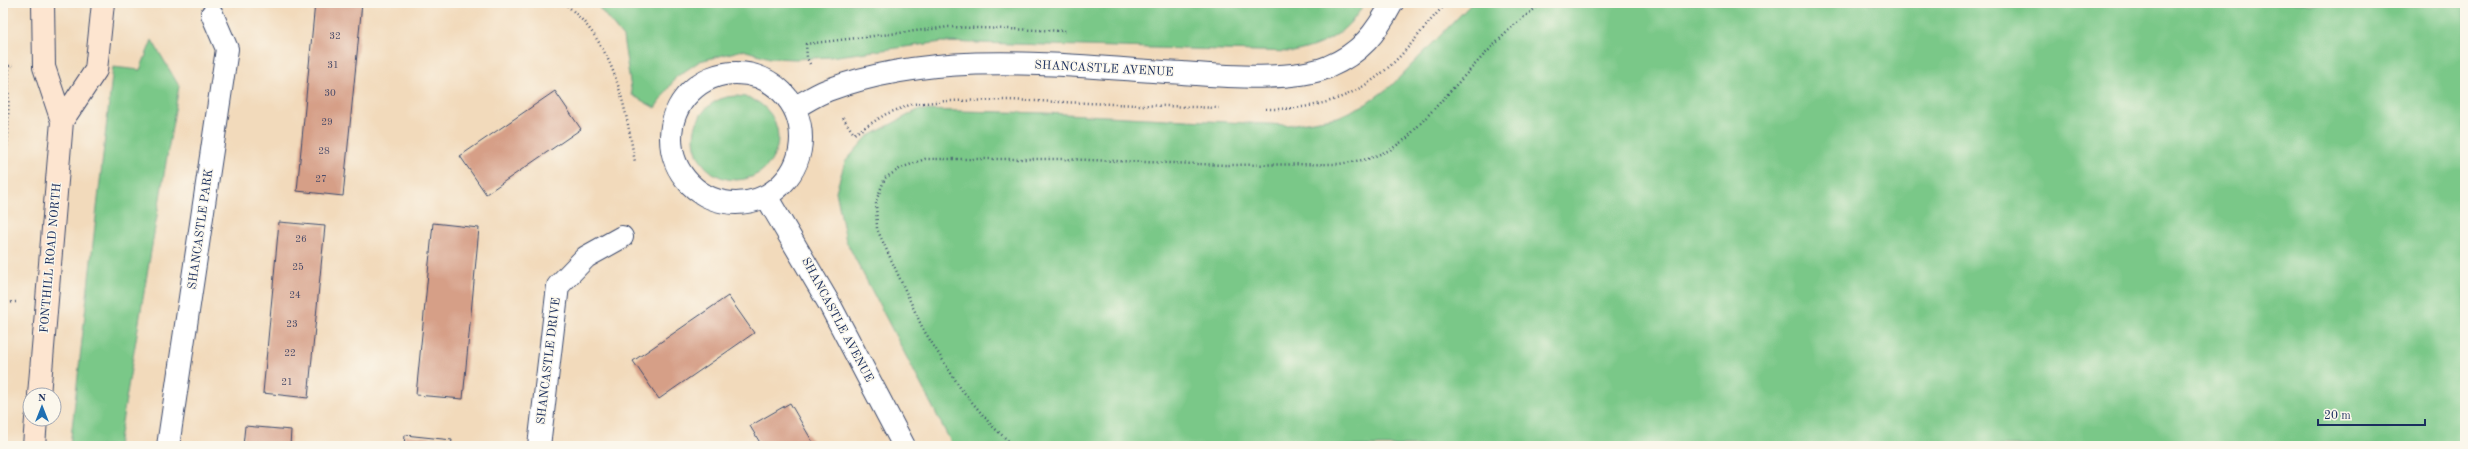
<svg xmlns="http://www.w3.org/2000/svg" width="2468" height="449" font-family="'Old Standard TT',serif">
  <style>
    .green { fill: #7ac888; stroke: #4a7c73 }
    .building { fill: #d69f87 }
    .lines { fill: none; stroke-linecap: round; stroke-linejoin: round }
    .minor-casing { stroke: #3b496c; stroke-width: 24 }
    .secondary-casing { stroke: #3b496c; stroke-width: 24 }
    .path { stroke: #3b496c; stroke-width: 2.5; stroke-dasharray: 1 3; stroke-linecap: butt }
    .minor { stroke: #fff; stroke-width: 22 }
    .secondary { stroke: #fde5d0; stroke-width: 22 }
    .labels { text-anchor: middle; dominant-baseline: central; stroke-width: 3; stroke-linejoin: round; paint-order: stroke }
    .number-label { font-size: 10px; fill: #4a4b68 }
    .street-label { font-size: 12px; fill: #1b2f5e; stroke: #fbf7ec }
  </style>
  <rect width="100%" height="100%" fill="#fbf7ec"/>
  <filter id="ink" filterUnits="userSpaceOnUse"><feTurbulence type="fractalNoise" baseFrequency=".025" numOctaves="2"/><feDisplacementMap in="SourceGraphic" scale="8" xChannelSelector="R" yChannelSelector="G"/><feConvolveMatrix kernelMatrix="1 2 1 2 8 2 1 2 1" color-interpolation-filters="sRGB"/></filter>
  <filter id="wash" filterUnits="userSpaceOnUse"><feTurbulence type="fractalNoise" baseFrequency=".012" numOctaves="4" result="noise"/><feDisplacementMap in="SourceGraphic" scale="16" xChannelSelector="R" yChannelSelector="G"/><feGaussianBlur stdDeviation="0.9" result="paint"/><feColorMatrix in="noise" values="0 0 0 0 0 0 0 0 0 0 0 0 0 0 0 0 0 1.4 0 .05"/><feComposite in="paint" operator="in"/></filter>
  <g filter="url(#wash)">
    <rect width="100%" height="100%" fill="#f2dabb"/>
    <path class="green" d="M595,3H1365C1347,32 1327,45 1293,52L942,42L830,57L795,59L770,58L743,50L700,61L676,77L655,108L632,95L623,37Z
      M1472,3H2465V446H953L846,241L836,191L845,162L867,137L918,110L1045,113L1288,125L1338,117L1366,104L1391,86Z
      M152,40L179,86L118,446H70L113,67L140,70Z
      M694 138a42 42 0 1 1 84 0a42 42 0 1 1-84 0Z"/>
    <g id="blocks">
      <path class="building" d="M315,3H362L343,196L297,191Z
        M555,91L581,129L486,194L460,156Z
        M279,222L325,226L308,398L263,393Z
        M433,223L479,228L463,399L416,395Z
        M728,296L754,333L659,399L633,361Z
        M790,403L815,446H762L750,426Z
        M245,426L291,430L290,446H243Z
        M405,435L452,440L451,446H404Z"/>
    </g>
  </g>
  <g filter="url(#ink)">
    <use href="#blocks" fill-opacity="0" stroke="#3b496c" stroke-width="1"/>
    <g class="lines">
      <defs>
        <path id="minor" d="M671 138a65 65 0 1 1 130 0a65 65 0 1 1-130 0Z
          M794,108C805,102 817,94 828,90C940,48 1065,66 1182,73C1223,76 1290,82 1328,67C1361,53 1376,33 1392,3
          M766,196L830,305L904,446
          M168,446L227,49L212,14
          M539,446L558,286L586,257L622,237"/>
        <path id="secondary" d="M62,121L96,70L103,3
          M39,395L62,121L44,67L43,3
          M34,446L36,419"/>
      </defs>
      <use href="#minor" class="minor-casing"/>
      <use href="#secondary" class="secondary-casing"/>
      <path class="path" d="M564,3C615,44 624,101 635,162
        M2448,3L2465,4
        M810,64L807,58L806,44L949,27L1067,31
        M1266,109C1322,110 1364,95 1402,54C1418,37 1430,19 1447,3
        M843,118L854,134L886,114L912,104L947,101L1008,100L1219,108
        M3,194L8,135L9,66H13
        M3,303L16,302
        M1014,446L992,426L961,389L923,329L877,229L876,201L885,178L901,168L925,159H1062L1225,165L1339,164L1368,159L1390,150L1407,138L1482,57L1514,25L1542,3"/>
      <use href="#minor" class="minor"/>
      <use href="#secondary" class="secondary"/>
    </g>
  </g>
  <g class="labels">
    <g class="number-label">
      <text x="335" y="36">32</text>
      <text x="333" y="65">31</text>
      <text x="330" y="93">30</text>
      <text x="327" y="122">29</text>
      <text x="324" y="151">28</text>
      <text x="321" y="179">27</text>
      <text x="301" y="239">26</text>
      <text x="298" y="267">25</text>
      <text x="295" y="295">24</text>
      <text x="292" y="324">23</text>
      <text x="290" y="353">22</text>
      <text x="287" y="382">21</text>
    </g>
    <g class="street-label">
      <text transform="translate(1104 69) rotate(3)">SHANCASTLE AVENUE</text>
      <text transform="translate(201 229) rotate(-82)">SHANCASTLE PARK</text>
      <text transform="translate(51 258) rotate(-85)">FONTHILL ROAD NORTH</text>
      <text transform="translate(837 320) rotate(62)">SHANCASTLE AVENUE</text>
      <text transform="translate(549 361) rotate(-83)">SHANCASTLE DRIVE</text>
    </g>
  </g>
  <rect width="2468" height="449" fill="none" stroke="#fbf7ec" stroke-width="16"/>
  <g transform="translate(42 407)"><circle r="19" fill="#fbf7ec" stroke="#a1a7b3"/>
  <path d="M0-3L7 15L0 10L-7 15Z" fill="#1f6fb2"/>
  <text y="-6" font-size="11" font-weight="bold" text-anchor="middle" fill="#1b2f5e">N</text>
  </g>
  <path d="M2318 419v6h107v-6" fill="none" stroke="#1b2f5e" stroke-width="2"/>
  <text x="2324" y="419" font-size="12" fill="#1b2f5e" stroke="#fbf7ec" stroke-width="3" paint-order="stroke">20 m</text>
</svg>
